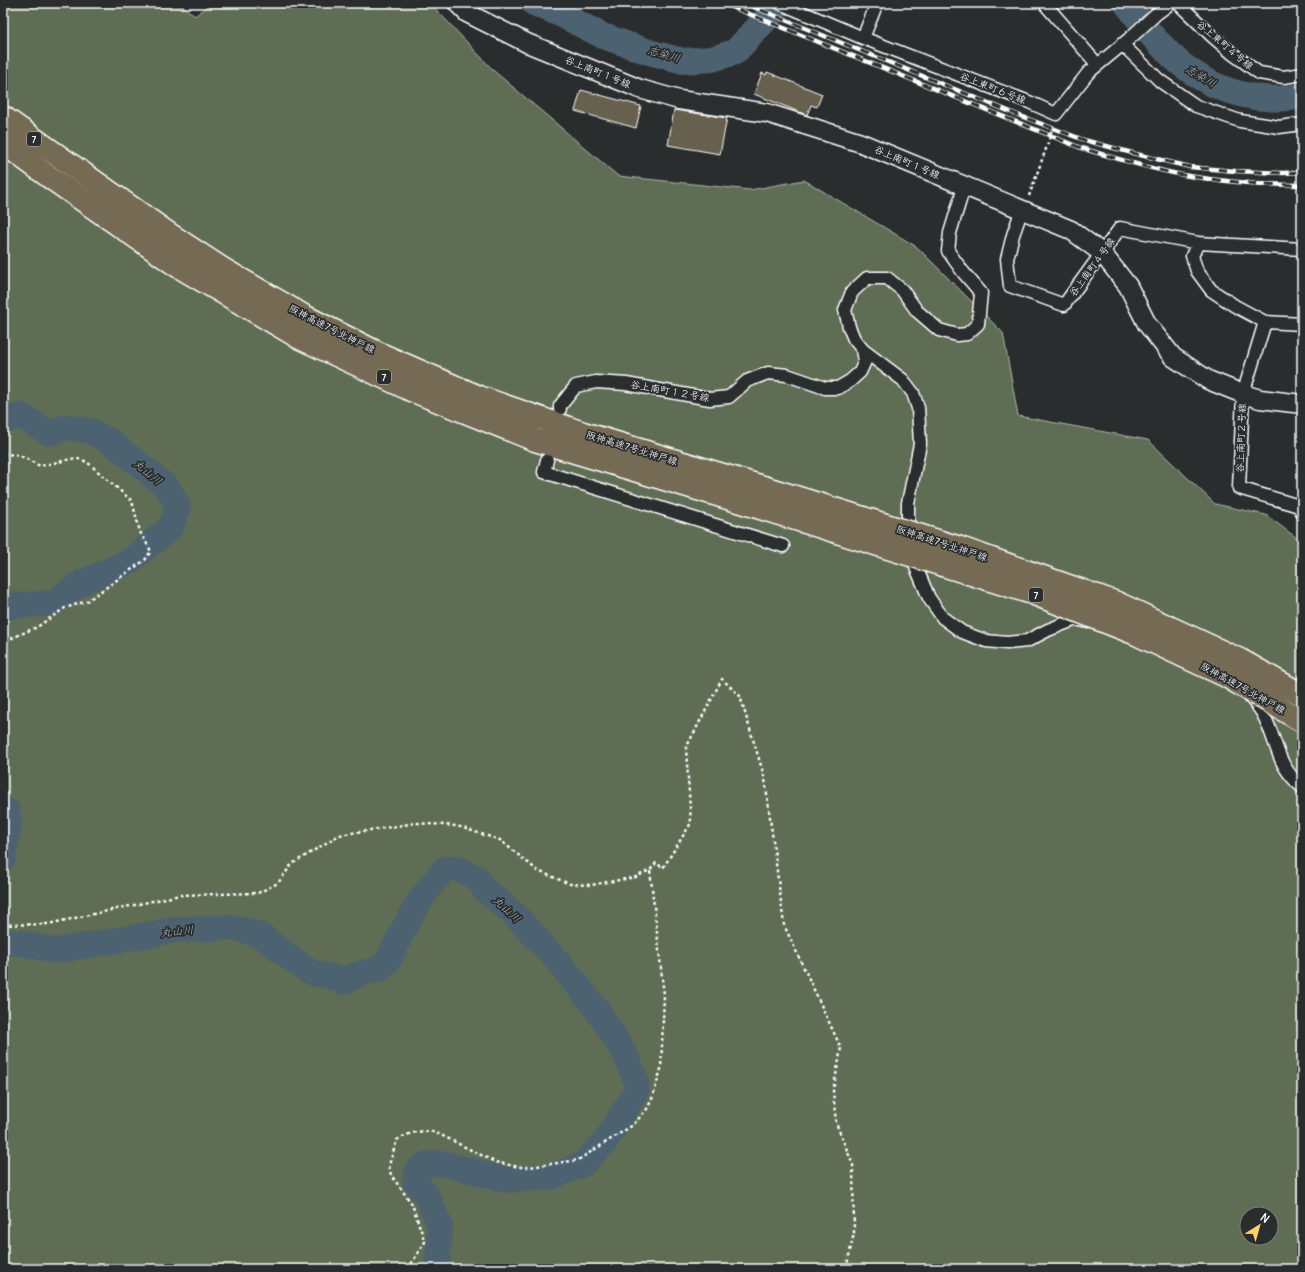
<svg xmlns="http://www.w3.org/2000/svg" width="1305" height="1272" font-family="Delius,'Klee One',sans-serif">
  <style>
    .green { fill: #5f6d55; stroke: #afb6aa; fill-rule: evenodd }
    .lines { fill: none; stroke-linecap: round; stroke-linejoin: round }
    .river { stroke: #4d6270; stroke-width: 26 }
    .building { fill: #686050; stroke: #fff }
    .street-casing { stroke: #fff; stroke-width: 15 }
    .secondary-casing { stroke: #fff; stroke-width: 21 }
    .highway-casing { stroke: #fff; stroke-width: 25 }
    .path { stroke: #fff; stroke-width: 2.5; stroke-dasharray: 3 3; stroke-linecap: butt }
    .street { stroke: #2a2d2e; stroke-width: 12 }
    .secondary { stroke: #2a2d2e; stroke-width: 18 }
    .highway { stroke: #746b52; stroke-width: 22 }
    .rail-casing { stroke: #fff; stroke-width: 4.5 }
    .rail { stroke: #2a2d2e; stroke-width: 3; stroke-dasharray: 9; stroke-linecap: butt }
    .highway-bridge-casing { stroke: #fff; stroke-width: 25; stroke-linecap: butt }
    .highway-bridge { stroke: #746b52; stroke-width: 22 }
    .labels { text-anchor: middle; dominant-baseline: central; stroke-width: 3.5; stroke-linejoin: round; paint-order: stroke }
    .shield { fill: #2a2d2e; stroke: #bfc0c0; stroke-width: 1 }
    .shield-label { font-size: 9px; font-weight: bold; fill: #fff }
    .street-label { font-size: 10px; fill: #fff; stroke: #2a2d2e }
    .water-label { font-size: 11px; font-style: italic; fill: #afb8bf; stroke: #2a2d2e }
  </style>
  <rect width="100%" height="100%" fill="#2a2d2e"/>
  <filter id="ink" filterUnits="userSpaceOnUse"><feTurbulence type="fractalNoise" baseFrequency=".025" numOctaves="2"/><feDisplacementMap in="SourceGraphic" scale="8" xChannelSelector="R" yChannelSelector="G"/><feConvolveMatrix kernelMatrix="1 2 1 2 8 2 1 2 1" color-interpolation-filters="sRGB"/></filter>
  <g filter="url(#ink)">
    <path class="green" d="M3,3H179L195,16L211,3H430L494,71L618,176L750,190L804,180L917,247L1003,333L1018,416L1148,440L1215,504L1266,515L1302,542V1269H3ZM1247,1214H1271V1238H1247Z"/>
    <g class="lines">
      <path class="river" d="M534,3L560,14L603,36L649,52L683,61L712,59L735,52L781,3
        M1126,3C1137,16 1147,32 1159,43C1168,52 1178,63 1189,70C1220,93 1264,104 1302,96
        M3,420L21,416L49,433L66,427L90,431L110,441L168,488L178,507L171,527L130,561L79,584L53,603L10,606L3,609
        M3,809L7,811L9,821L3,859
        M3,942L22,943L54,951L175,930L232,927L260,935L307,970L316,974L339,978L343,982L359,974L380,969L388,961L410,916L430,886L445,869L456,868L477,878L485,890L515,915L554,957L596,1008L625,1054L637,1082L636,1092L605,1142L583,1164L551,1177L507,1180L441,1163L426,1164L418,1171L415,1182L427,1196L440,1225L437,1269"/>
    </g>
    <path class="building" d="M767,72L822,94L817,107L811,105L807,115L754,94L762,73L766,75Z
      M581,90L641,106L636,128L575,111Z
      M674,110L727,118L720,154L668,145Z"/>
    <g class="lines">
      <defs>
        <path id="street" d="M780,3L863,38L1029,102L1056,114L1088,73L1129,39L1156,14L1171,3
          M1044,3L1097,64
          M1178,3L1212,36L1233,54L1259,73L1284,77L1302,74
          M863,38L877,3
          M1122,44L1160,81L1196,106L1240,121L1279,127L1302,124
          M1022,209L1013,235L1007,259L1010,286L1064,305L1120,228L1198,243L1302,249
          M1198,243L1192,256L1197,271L1211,290L1235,306L1265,322L1302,324
          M1265,322L1243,394L1239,488L1299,506L1302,512
          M863,350L903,380L913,393L918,408L920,444L908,503V536
          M560,409V406L576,386L596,382L626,384L710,399L729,397L747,381L768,373L787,375L825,388H838L850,381L860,372L865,361L863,350L854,339L849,327L845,310L852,292L867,278H887L902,290L917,311L939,330L957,335L967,334L978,324L981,293L963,272L948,251L950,233L964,187
          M547,460L544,472L783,546
          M910,553L929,598L943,618L962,632L986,641L1007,643L1027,641L1048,630L1076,619L1088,622
          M1249,696C1254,702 1261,709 1264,716C1278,743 1276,765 1302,787"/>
        <path id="secondary" d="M457,3L467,13L527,43L640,89L679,100L767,113L861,143L1071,230L1102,253L1128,286L1147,324L1173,357L1208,380L1243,394L1260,399L1302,404"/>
        <path id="highway" d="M3,117L169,234L221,268L304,316L380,354L479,397L583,433L763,487
          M3,143L48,176L176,265L300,338L411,390L535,440L754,506"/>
      </defs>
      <use href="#street" class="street-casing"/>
      <use href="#secondary" class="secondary-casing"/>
      <use href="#highway" class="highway-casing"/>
      <path class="path" d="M1029,196L1047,146L1053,126
        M3,454L19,455L40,466L76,458L87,462L132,501L140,532L151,551L145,560L87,601L65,608L37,627L3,642
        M3,925L48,924L180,895L258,893L278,883L292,864L339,835L416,823L457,826L500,840L538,871L570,884L591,885L636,877L650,870L656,863L663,868L691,823L686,748L722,679L740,696L765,779L784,925L841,1048L833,1091L836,1123L853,1165L854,1233L846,1269
        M408,1269L425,1242L412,1204L391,1175L389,1165L397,1140L406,1135L416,1132L430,1131L441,1135L495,1162L519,1167H530L578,1160L633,1125L647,1109L652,1099L661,1069L664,995L650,870"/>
      <use href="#street" class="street"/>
      <use href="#secondary" class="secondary"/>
      <use href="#highway" class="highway"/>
      <defs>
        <path id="rail" d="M722,3L1081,148C1116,158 1152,170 1189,176C1226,182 1264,185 1302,185
          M744,3L1018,115L1084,140L1136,154L1190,167L1235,171L1283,173L1302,172"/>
      </defs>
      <use href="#rail" class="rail-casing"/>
      <use href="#rail" class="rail"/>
      <defs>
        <path id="highway-bridge" d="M763,487L960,548L1117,603L1240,660L1302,695
          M754,506L1032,593L1134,633L1226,676L1302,721"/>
      </defs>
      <use href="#highway-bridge" class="highway-bridge-casing"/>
      <use href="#highway-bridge" class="highway-bridge"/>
    </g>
  </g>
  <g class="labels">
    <g class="shield">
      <rect x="27" y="132" width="14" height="14" rx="3"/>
      <rect x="377" y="370" width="14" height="14" rx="3"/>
      <rect x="1029" y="588" width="14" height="14" rx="3"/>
    </g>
    <g class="shield-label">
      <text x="34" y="139">7</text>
      <text x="384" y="377">7</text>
      <text x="1036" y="595">7</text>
    </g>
    <g class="street-label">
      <text transform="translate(1225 45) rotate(40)">谷上東町４号線</text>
      <text transform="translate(598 72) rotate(22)">谷上南町１号線</text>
      <text transform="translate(993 88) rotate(21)">谷上東町６号線</text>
      <text transform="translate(907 162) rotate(23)">谷上南町１号線</text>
      <text transform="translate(1092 267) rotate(-54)">谷上南町４号線</text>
      <text transform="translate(332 329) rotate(27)">阪神高速7号北神戸線</text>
      <text transform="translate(670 391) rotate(10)">谷上南町１２号線</text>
      <text transform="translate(1241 438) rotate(-88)">谷上南町２号線</text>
      <text transform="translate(632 448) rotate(17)">阪神高速7号北神戸線</text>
      <text transform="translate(942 543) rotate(18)">阪神高速7号北神戸線</text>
      <text transform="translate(1243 688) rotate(29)">阪神高速7号北神戸線</text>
    </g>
    <g class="water-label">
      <text transform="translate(664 54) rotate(16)">志染川</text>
      <text transform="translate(1201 76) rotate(31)">志染川</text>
      <text transform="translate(148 472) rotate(39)">丸山川</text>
      <text transform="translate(507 909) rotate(43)">丸山川</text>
      <text transform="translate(177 931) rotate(-6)">丸山川</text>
    </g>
  </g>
  <rect width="1305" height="1272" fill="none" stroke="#2a2d2e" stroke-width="16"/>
  <rect x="8" y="8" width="1289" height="1256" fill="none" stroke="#fff" stroke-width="1.5" filter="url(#ink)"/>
  <g transform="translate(1259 1226) rotate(37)"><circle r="19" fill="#2a2d2e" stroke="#7f8182"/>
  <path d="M0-3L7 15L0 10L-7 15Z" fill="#ffd166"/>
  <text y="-6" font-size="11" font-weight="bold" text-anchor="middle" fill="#ffffff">N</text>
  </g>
</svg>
